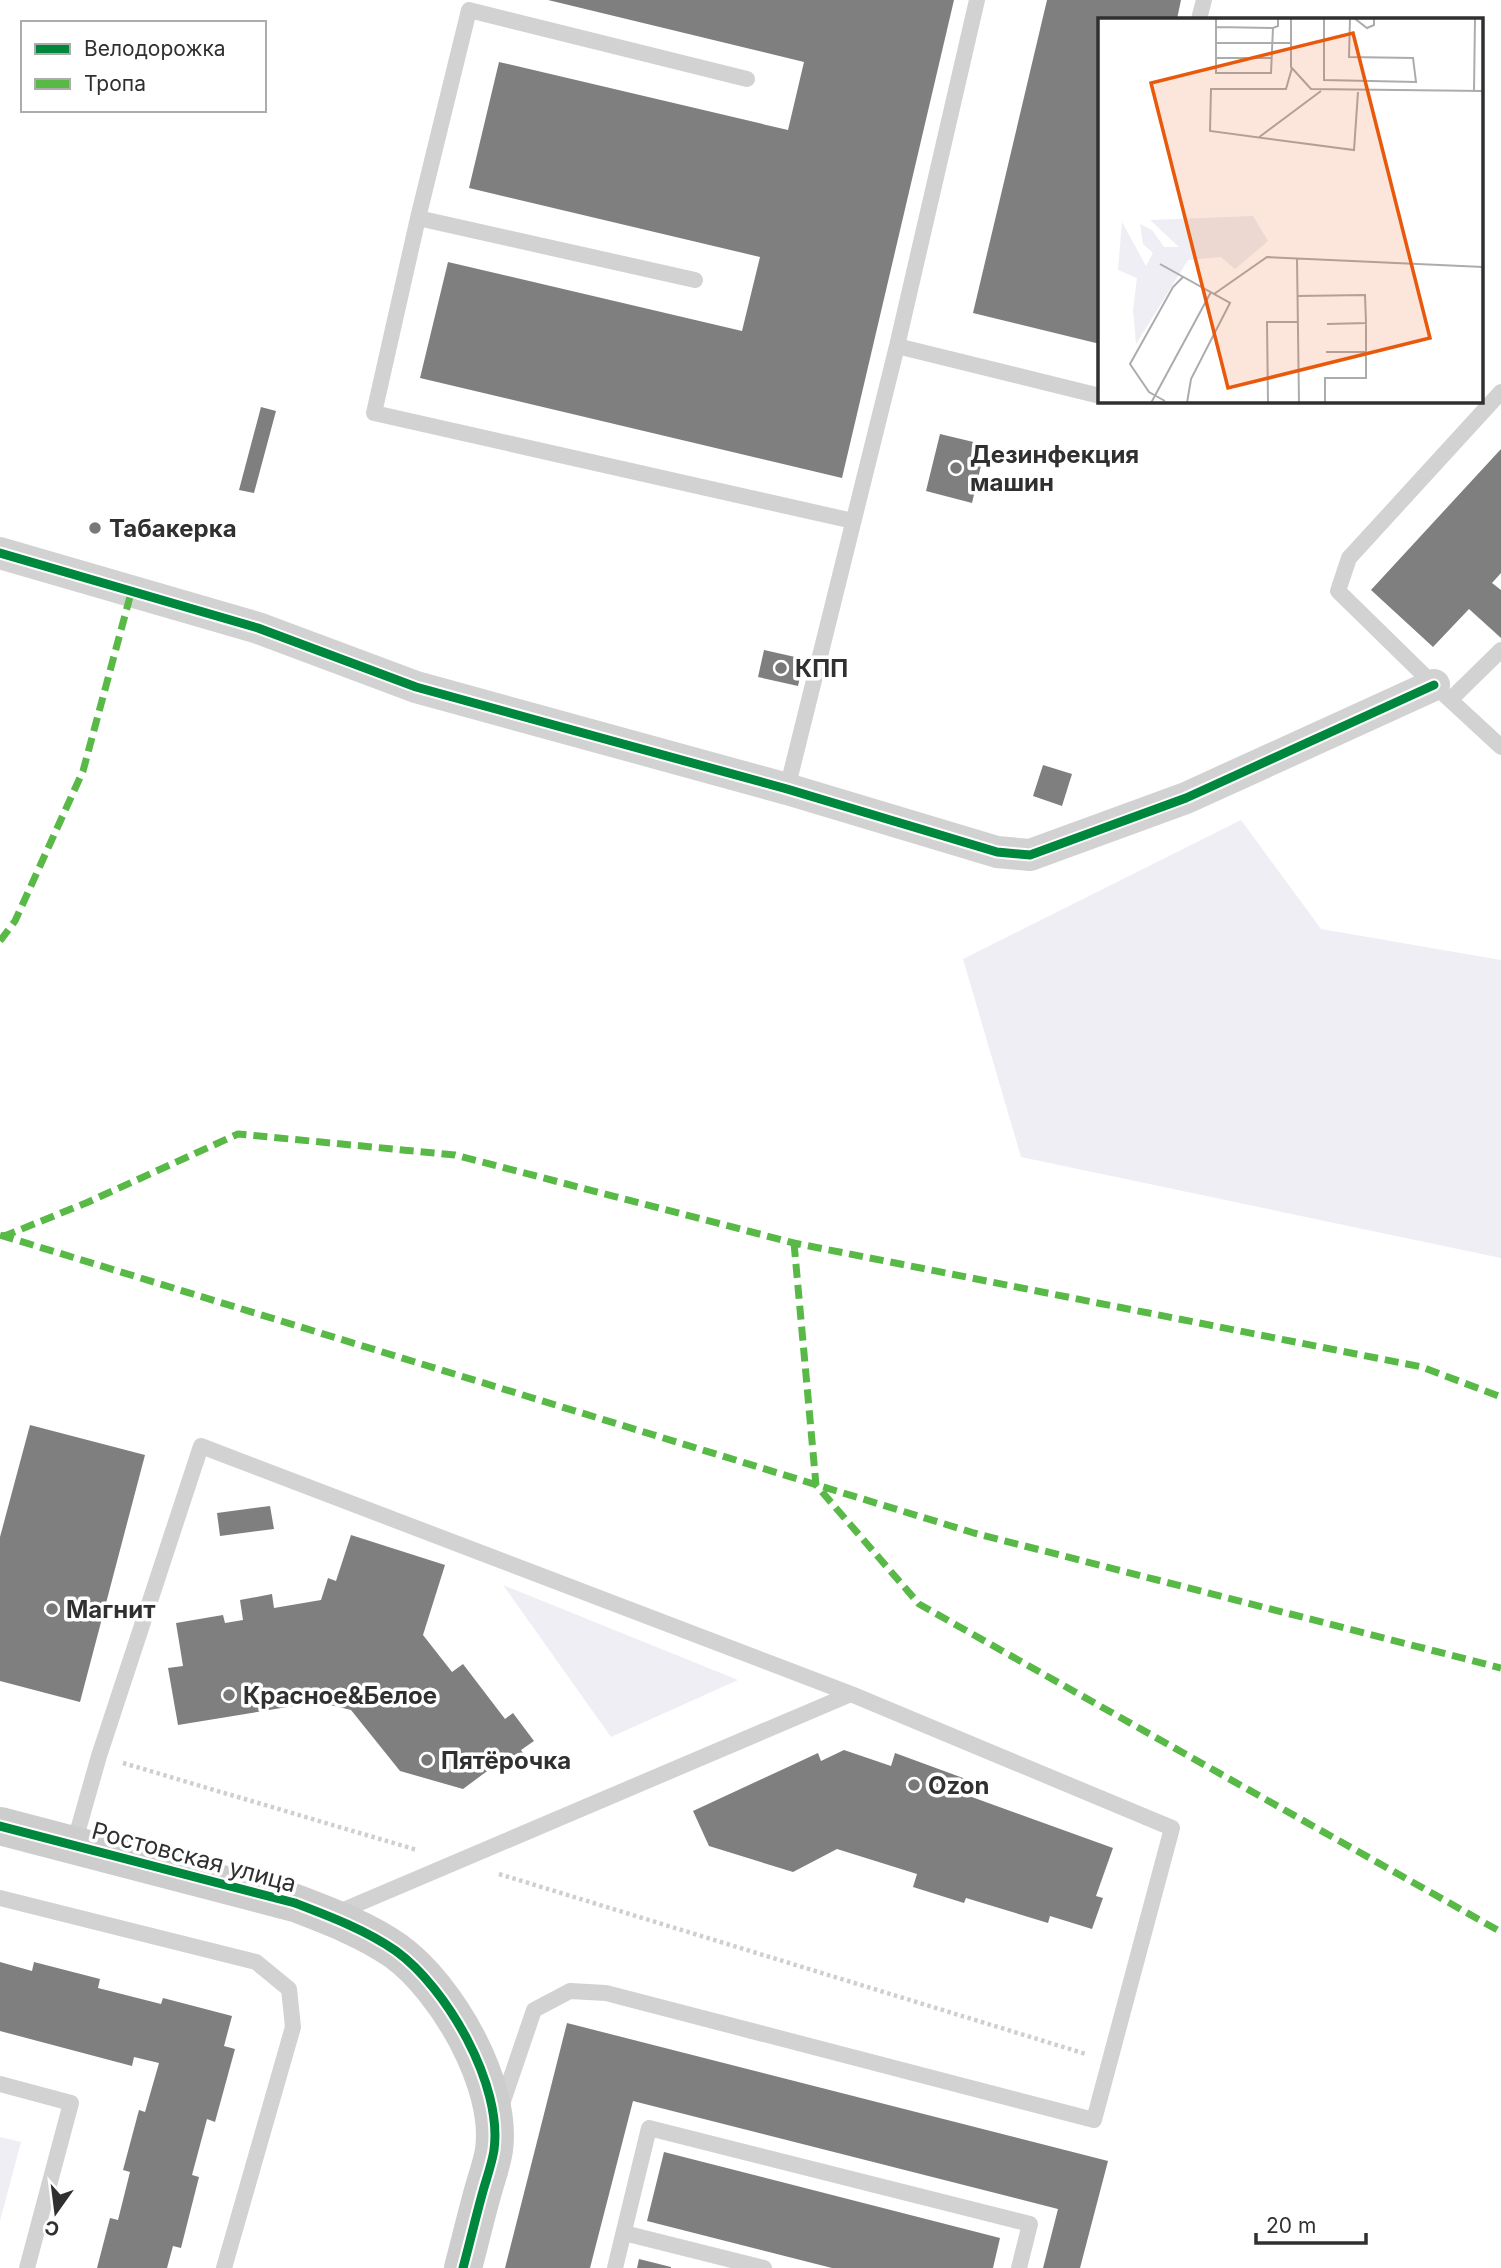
<svg xmlns="http://www.w3.org/2000/svg" width="1501" height="2268" font-family="Inter,sans-serif">
  <style>
    .green { fill: #eeeef4 }
    .building { fill: #7f7f7f }
    .lines { fill: none; stroke-linecap: round; stroke-linejoin: round }
    .path { stroke: #cfcfcf; stroke-width: 4.5; stroke-dasharray: 3.5 3.5; stroke-linecap: butt }
    .lane { stroke: #d2d2d2; stroke-width: 16 }
    .street { stroke: #d2d2d2; stroke-width: 32 }
    .secondary { stroke: #cdcdcd; stroke-width: 38 }
    .quiet { stroke: #58b947; stroke-width: 7; stroke-dasharray: 14 7; stroke-linecap: butt }
    .cycleway-casing { stroke: #fff; stroke-width: 13 }
    .cycleway { stroke: #00873e; stroke-width: 9 }
    .poi-dot { fill: #787878; stroke: #fff; stroke-width: 2.5 }
    .labels { text-anchor: middle; dominant-baseline: central; stroke-width: 7; stroke-linejoin: round; paint-order: stroke }
    .poi-label { font-size: 24px; font-weight: bold; fill: #303030; stroke: #fff; text-anchor: start }
    .street-label { font-size: 24px; fill: #303030; stroke: #fff }
    .inset-road { fill: none; stroke: #acacac; stroke-width: 2 }
    .view { fill: #e8590c; fill-opacity: 0.15; stroke: #e8590c; stroke-width: 3.5 }
    .inset-edge { fill: none; stroke: #303030; stroke-width: 3.5 }
  </style>
  <rect width="100%" height="100%" fill="#fff"/>
  <path class="green" d="M1241,820L1321,929L1501,960V1258L1021,1157L963,959Z
    M503,1585L738,1680L611,1737Z
    M0,2137L21,2142L0,2221Z"/>
  <path class="building" d="M548,0H954L842,478L420,378L448,262L742,331L760,257L469,188L499,62L788,130L804,62Z
    M1047,0H1181L1177,19H1100V344L973,313Z
    M261,407L276,411L254,493L239,490Z
    M940,434L986,445L972,503L926,491Z
    M1501,449V573L1492,583L1501,590V638L1469,609L1433,647L1371,590Z
    M764,650L804,659L798,686L758,677Z
    M1043,765L1072,774L1062,806L1033,796Z
    M30,1425L145,1455L80,1702L0,1681V1537Z
    M270,1506L274,1529L220,1536L217,1513Z
    M351,1535L445,1565L423,1635L452,1672L463,1664L505,1719L513,1713L534,1741L521,1750L525,1756L500,1775L494,1766L463,1789L400,1771L351,1710L318,1702L178,1725L168,1668L183,1666L176,1623L223,1615L225,1623L243,1620L240,1600L272,1594L274,1608L321,1600L328,1578L336,1581Z
    M844,1750L891,1766L895,1753L974,1782L969,1796L1113,1848L1096,1896L1103,1898L1092,1929L1050,1916L1048,1923L966,1898L964,1903L913,1887L917,1874L837,1849L793,1872L709,1846L693,1811L818,1753L821,1761Z
    M0,1962L32,1971L34,1962L100,1979L98,1988L161,2004L163,1998L232,2016L224,2046L235,2049L215,2122L207,2119L192,2175L199,2177L181,2248L173,2246L167,2268H97L110,2218L118,2220L130,2172L123,2170L139,2110L145,2112L159,2063L134,2057L132,2066L0,2031Z
    M567,2023L1108,2161L1080,2268H1043L1058,2209L633,2101L590,2268H505Z
    M664,2152L1000,2238L993,2268H832L647,2221Z
    M639,2259L671,2267V2268H637Z"/>
  <g class="lines">
    <path class="path" d="M123,1763L417,1850
      M499,1874L1086,2054"/>
    <path class="lane" d="M1199,19L1204,0
      M418,218L469,10L747,79
      M695,280L418,218L374,413L853,521
      M897,346L1100,396
      M1501,392L1349,558L1338,591L1434,685L1501,747
      M1450,700L1501,650
      M787,789L897,346L977,0
      M74,1844L99,1756L201,1446L851,1694L1172,1828L1094,2120L606,1993L570,1991L534,2010L501,2107
      M0,1898L256,1962L289,1989L293,2027L224,2268
      M334,1914L851,1694
      M0,2084L71,2103L27,2268
      M624,2233L764,2268
      M615,2268L649,2128L1030,2224L1019,2268"/>
    <path class="street" d="M0,553L258,628L416,687L787,789L997,852L1030,855L1186,798L1434,685"/>
    <path class="secondary" d="M0,1826L295,1903C329,1916 366,1930 396,1951C447,1988 503,2085 494,2150C492,2163 487,2177 483,2191C476,2216 470,2242 463,2268"/>
    <path class="quiet" d="M0,941L15,921L83,771L131,593
      M0,1235L974,1533L1501,1668
      M2,1237L86,1203L238,1134L455,1155L794,1243L1422,1367L1501,1397
      M794,1243L816,1485L919,1604L1501,1932"/>
    <defs>
      <path id="cycleway" d="M0,553L258,628L416,687L787,789L997,852L1030,855L1186,798L1434,685
        M0,1826L295,1903C329,1916 366,1930 396,1951C447,1988 503,2085 494,2150C492,2163 487,2177 483,2191C476,2216 470,2242 463,2268"/>
    </defs>
    <use href="#cycleway" class="cycleway-casing"/>
    <use href="#cycleway" class="cycleway"/>
  </g>
  <g class="poi-dot">
    <circle cx="956" cy="468" r="7"/>
    <circle cx="95" cy="528" r="7"/>
    <circle cx="781" cy="668" r="7"/>
    <circle cx="52" cy="1609" r="7"/>
    <circle cx="229" cy="1695" r="7"/>
    <circle cx="427" cy="1760" r="7"/>
    <circle cx="914" cy="1785" r="7"/>
  </g>
  <g class="labels">
    <g class="poi-label">
      <text x="970" y="454">Дезинфекция<tspan x="970" dy="28">машин</tspan></text>
      <text x="109" y="528">Табакерка</text>
      <text x="795" y="668">КПП</text>
      <text x="66" y="1609">Магнит</text>
      <text x="243" y="1695">Красное&amp;Белое</text>
      <text x="441" y="1760">Пятёрочка</text>
      <text x="928" y="1785">Ozon</text>
    </g>
    <g class="street-label">
      <text transform="translate(194 1857) rotate(15)">Ростовская улица</text>
    </g>
  </g>
  <g transform="translate(1098 18)">
    <rect width="385" height="385" fill="#fff"/>
    <path d="M155,198L170,223L137,251L123,239L90,242L38,326L35,292L39,260L20,252L24,204L48,248L55,235L45,226L42,206L54,212L66,229H81L52,202Z" fill="#eeeef4"/>
    <path class="inset-road" d="M118,0V55H173L175,10M193,0V49L213,71L385,73M226,0V62L318,64L315,40L251,39L252,0M256,0L269,10L276,7V0M118,9L175,10L180,8V0M118,25H193M118,40H173M194,50L188,71H113L112,113L256,132L260,74M376,73L377,0M160,120L223,73M199,240L201,385M62,246L132,285L93,361L89,385M116,276L169,239L385,249M199,278L267,277L268,305L229,306M228,334H268V305M67,383L51,374L32,346L75,269L85,259M53,385L113,274M170,385L169,304H199M227,385V360H268V334"/>
    <path class="view" d="M255,15L332,320L130,370L53,65Z"/>
    <rect width="385" height="385" class="inset-edge"/>
  </g>
  <rect x="21" y="21" width="245" height="91" fill="#ffffff" stroke="#acacac" stroke-width="2"/>
  <rect x="35" y="44" width="35" height="10" fill="#00873e" stroke="#acacac" stroke-width="2"/>
  <text x="84" y="56" font-size="21" fill="#303030">Велодорожка</text>
  <rect x="35" y="79" width="35" height="10" fill="#58b947" stroke="#acacac" stroke-width="2"/>
  <text x="84" y="91" font-size="21" fill="#303030">Тропа</text>
  <g transform="translate(56 2212) rotate(194)" stroke="#ffffff" stroke-width="5" paint-order="stroke">
  <path d="M0-5L12 26L0 18L-12 26Z" fill="#303030"/>
  <text y="-10" font-size="19" font-weight="bold" text-anchor="middle" fill="#303030">С</text>
  </g>
  <path d="M1256 2233v10h110v-10" fill="none" stroke="#303030" stroke-width="3.5"/>
  <text x="1266" y="2233" font-size="21" fill="#303030" stroke="#ffffff" stroke-width="5" paint-order="stroke">20 m</text>
</svg>
